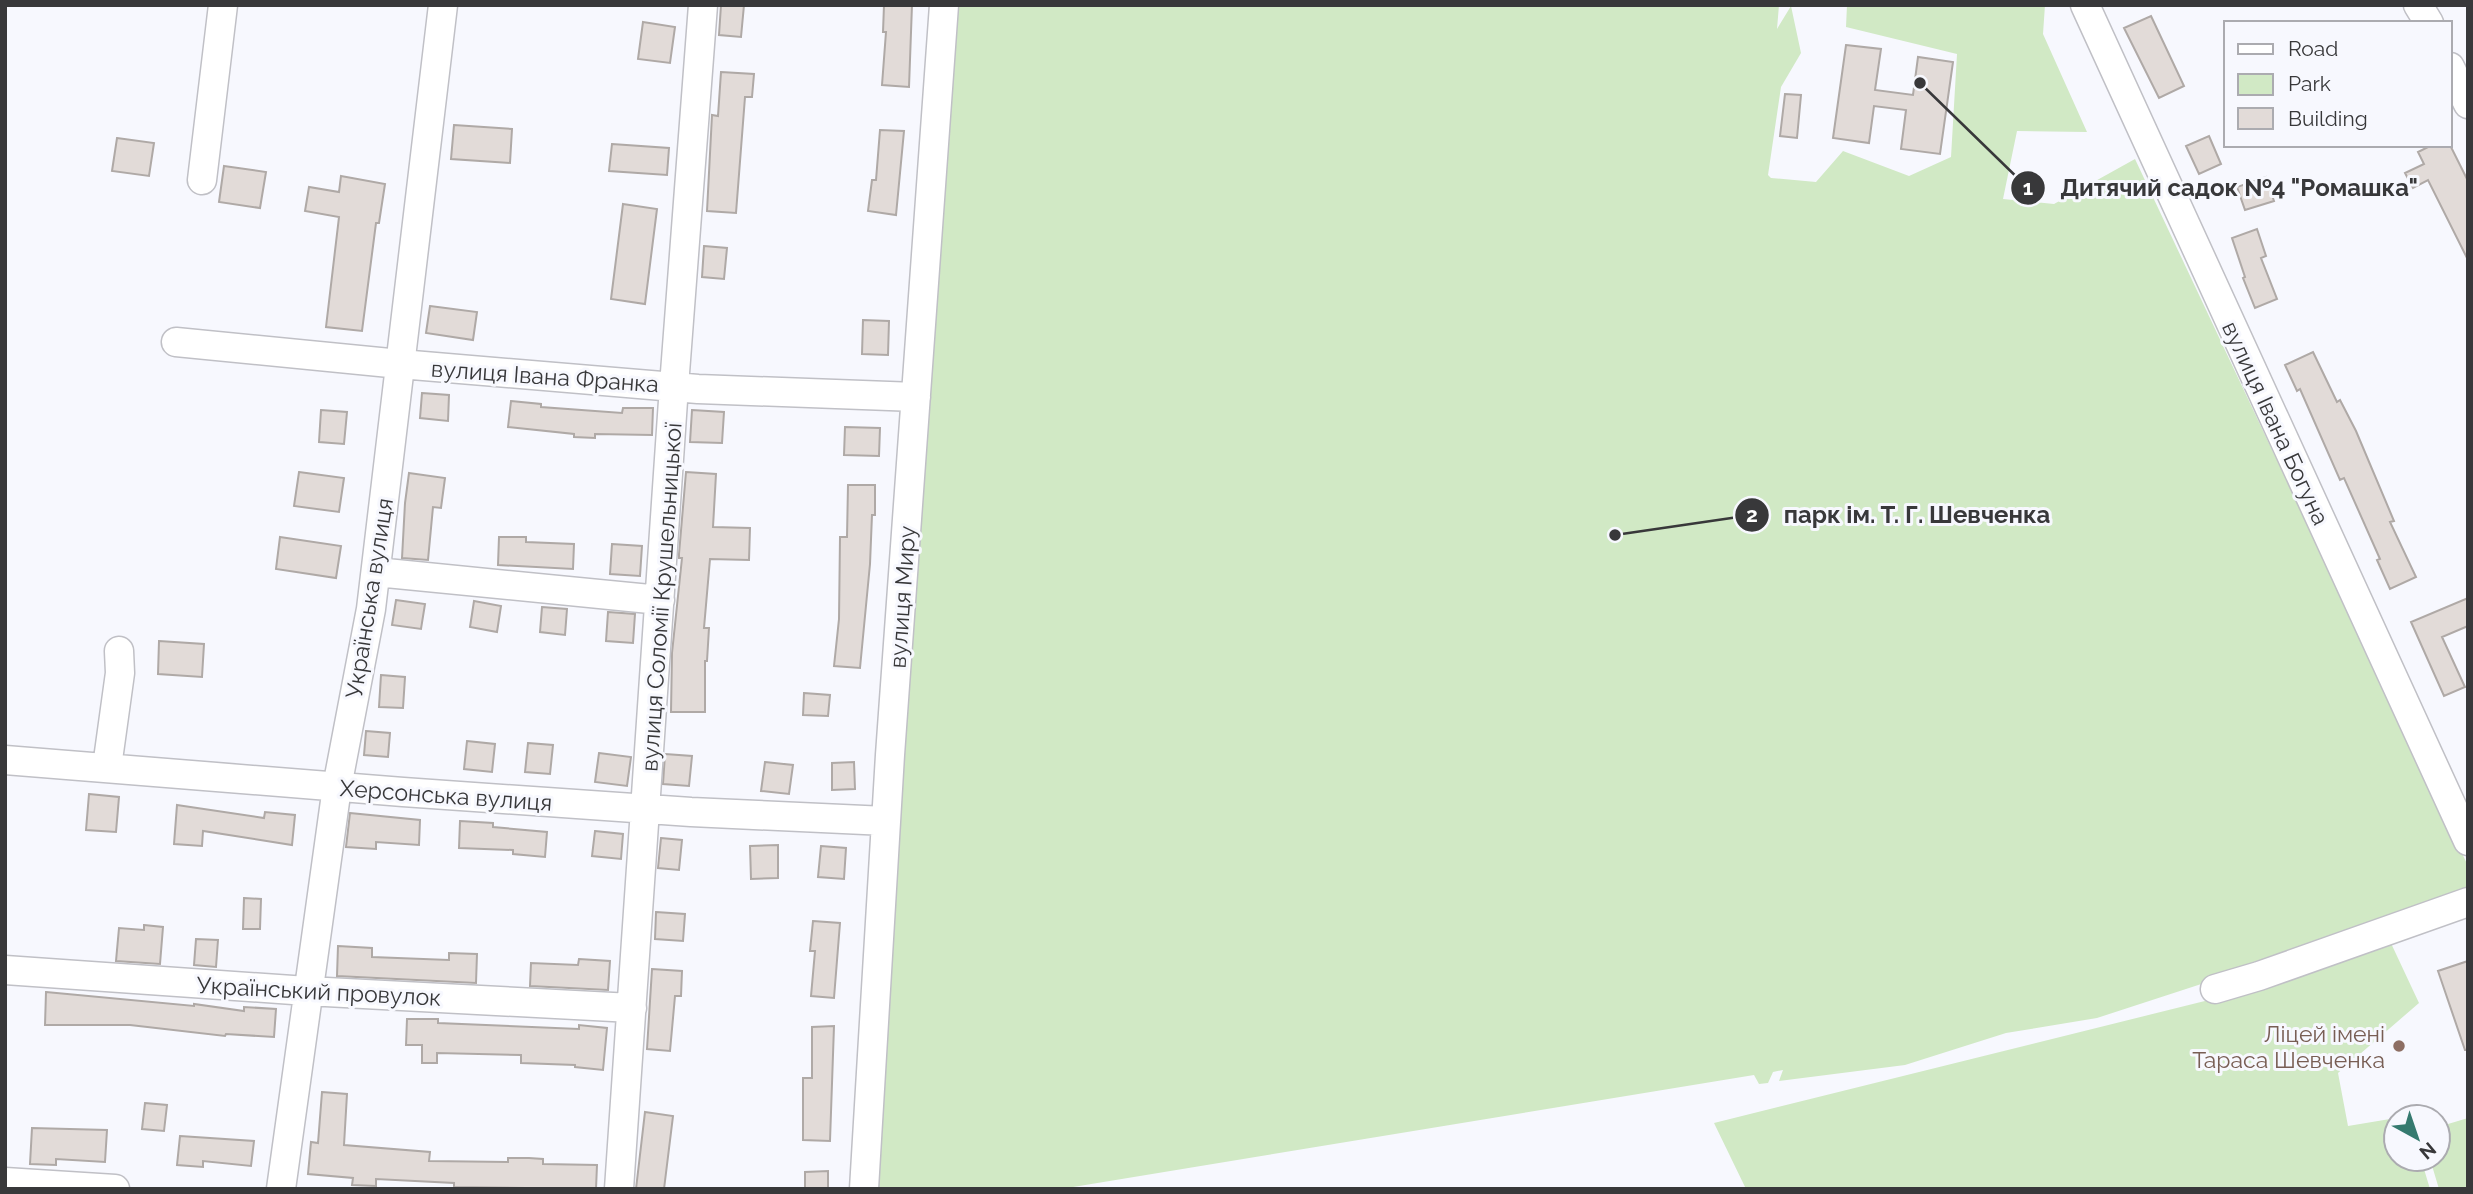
<svg xmlns="http://www.w3.org/2000/svg" width="2473" height="1194" font-family="Raleway,sans-serif">
  <style>
    .green { fill: #d1e9c5 }
    .building { fill: #e2dbd8; stroke: #afa9a6; stroke-width: 2 }
    .lines { fill: none; stroke-linecap: round; stroke-linejoin: round }
    .minor-casing { stroke: #c0c0c6; stroke-width: 31 }
    .minor { stroke: #fff; stroke-width: 28 }
    .education-dot { fill: #8d6e63; stroke: #f7f8fe; stroke-width: 2.5 }
    .labels { text-anchor: middle; dominant-baseline: central; stroke-width: 6; stroke-linejoin: round; paint-order: stroke }
    .street-label { font-size: 23px; fill: #38383a; stroke: #f7f8fe }
    .education-label { font-size: 23px; fill: #785e54; stroke: #f7f8fe; text-anchor: end }
    .leader { fill: none; stroke: #38383a; stroke-width: 2.5 }
    .callout-dot { fill: #38383a; stroke: #f7f8fe; stroke-width: 2.5 }
    .mark-label { font-size: 21px; text-anchor: middle; font-weight: bold; fill: #fff }
    .callout-label { font-size: 24px; text-anchor: middle; font-weight: bold; fill: #38383a; stroke: #f7f8fe; stroke-width: 6; stroke-linejoin: round; paint-order: stroke }
  </style>
  <rect width="100%" height="100%" fill="#f7f8fe"/>
  <path class="green" d="M955,5H1779L1777,29L1791,6L1801,53L1781,87L1768,175L1771,178L1816,182L1843,151L1909,176L1951,157L1957,54L1846,27L1847,5H2045L2043,34L2087,132L2017,131L2003,199L2054,204L2135,159L2468,866V897L2097,1018L2006,1033L1905,1065L1779,1081L1783,1070L1773,1072L1768,1083L1759,1084L1754,1075L1061,1189H872Z
    M2389,939L2419,1003L2338,1073L2348,1126L2396,1118V1159H2421L2430,1189H1746L1714,1123L2233,994Z
    M2468,1118V1189H2439L2430,1159H2438V1127Z"/>
  <path class="building" d="M721,5H744L741,37L719,35Z
    M884,5H912L909,87L882,85L886,32H883Z
    M2151,16L2184,86L2159,98L2124,28Z
    M643,22L675,27L670,63L638,59Z
    M1846,45L1881,49L1875,90L1913,95L1918,57L1953,62L1940,154L1901,149L1906,110L1874,106L1869,143L1833,138Z
    M721,72L754,74L752,97H745L736,213L707,211L712,115L718,116Z
    M1785,94L1801,95L1797,138L1780,136Z
    M454,125L512,129L510,163L451,159Z
    M880,130L904,131L896,215L868,211L872,180H876Z
    M2209,136L2221,164L2199,174L2186,146Z
    M117,138L154,143L149,176L112,171Z
    M612,144L669,148L667,175L609,171Z
    M2432,145H2450L2468,181V260L2428,180L2413,188L2405,173L2424,164L2418,152Z
    M224,166L266,172L260,208L219,202Z
    M341,176L385,184L379,223H376L362,331L326,327L339,217L305,211L309,187L339,192Z
    M2266,177L2274,201L2245,210L2237,187Z
    M623,204L657,209L645,304L611,299Z
    M2257,229L2266,256L2261,258L2277,299L2255,308L2243,278L2245,277L2232,238Z
    M704,246L727,248L724,279L702,277Z
    M430,306L477,312L473,340L426,333Z
    M863,320L889,321L888,355L862,354Z
    M2313,352L2337,402L2340,400L2356,431L2394,521L2390,522L2416,577L2390,589L2377,560L2380,559L2344,478L2340,480L2300,389L2297,391L2285,365Z
    M422,393L449,395L448,421L420,418Z
    M511,401L541,404V407L622,413L623,408H653L652,435L595,434V438L574,437V434L508,427Z
    M321,410L347,412L344,444L319,442Z
    M692,410L724,412L722,443L690,442Z
    M845,427L880,428L879,456L844,455Z
    M299,472L344,478L339,512L294,506Z
    M686,472L716,474L713,527L750,528L749,560L710,559L704,628H709L707,661H705V712H671L672,653L682,558H679V554Z
    M409,473L445,478L441,508L433,507L428,560L402,558L405,503Z
    M848,485H875V515H872L870,564L860,668L834,666L839,619L840,537H847Z
    M280,537L341,546L336,578L276,569Z
    M499,537H526V542L574,544L573,569L498,565Z
    M612,544L642,546L640,576L610,574Z
    M2468,598V626L2442,637L2465,687L2444,696L2411,622Z
    M396,600L425,604L421,629L392,625Z
    M474,601L501,606L497,632L470,627Z
    M542,607L567,609L565,635L540,632Z
    M608,612L635,614L633,643L606,641Z
    M159,641L204,644L202,677L158,674Z
    M381,675L405,677L403,708L379,707Z
    M804,693L830,695L828,716L803,715Z
    M366,731L390,733L388,757L364,755Z
    M467,741L495,744L492,772L464,769Z
    M528,743L553,745L550,774L525,772Z
    M599,753L631,757L627,786L595,782Z
    M665,754L692,756L689,786L663,784Z
    M765,762L793,765L789,794L761,791Z
    M854,762L855,789L832,790V763Z
    M89,794L119,797L116,832L86,830Z
    M177,805L264,818L265,812L295,815L292,845L203,831L202,846L174,844Z
    M350,813L420,820L419,845L376,842V849L346,847Z
    M460,821L493,823V827L547,832L545,857L513,854V850L459,848Z
    M595,831L623,834L621,859L592,856Z
    M661,838L682,840L679,870L658,868Z
    M778,845V878L751,879L750,846Z
    M821,846L846,848L844,879L818,877Z
    M244,898L261,899L260,929H243Z
    M656,912L685,914L683,941L655,939Z
    M813,921L840,923L834,998L811,996L815,951H810Z
    M144,925L163,927L160,964L116,961L119,928L144,930Z
    M196,939L218,940L216,967L194,965Z
    M338,946L372,948V957L449,960V953L477,954L476,983L337,976Z
    M579,959L610,961L608,990L530,986L531,963L578,965Z
    M2468,961V1050H2465L2438,971Z
    M652,969L682,971L681,996H675L670,1051L647,1049Z
    M46,992L194,1006V1004L244,1011V1007L276,1009L274,1037L226,1034L225,1036L130,1025H45Z
    M407,1019H438V1023L579,1029V1025L607,1028L603,1070L575,1067V1065L521,1063V1055L437,1053V1063H422V1045H406Z
    M834,1026L830,1141L803,1140V1078H812V1027Z
    M322,1092L347,1094L344,1145L430,1152L429,1161L508,1162V1158H529L543,1159V1164L597,1165L596,1189L454,1187V1183L376,1179V1186L352,1185L353,1178L308,1174L311,1142L318,1143Z
    M145,1103L167,1105L164,1131L142,1129Z
    M645,1112L673,1116L664,1189H636Z
    M32,1128L107,1130L105,1162L56,1159V1165L30,1164Z
    M180,1136L254,1141L251,1166L203,1161V1167L177,1165Z
    M828,1171V1189H805V1172Z"/>
  <g class="lines">
    <defs>
      <path id="minor" d="M2085,5L2468,841
        M2418,5L2429,23
        M2450,67L2468,104
        M202,180L223,5
        M176,342L400,364L698,389L916,397
        M376,572L660,600
        M5,760L403,792L691,812L886,821
        M107,767L120,673L119,651
        M5,970L307,991L632,1008
        M2215,989L2259,976L2468,902
        M5,1182L115,1189
        M281,1189L337,787L371,609L443,5
        M619,1189L674,386L703,5
        M864,1189L890,755L944,5"/>
    </defs>
    <use href="#minor" class="minor-casing"/>
    <use href="#minor" class="minor"/>
  </g>
  <circle class="education-dot" cx="2399" cy="1046" r="7"/>
  <g class="labels">
    <g class="street-label">
      <text transform="translate(545 376) rotate(4)">вулиця Івана Франка</text>
      <text transform="translate(2276 423) rotate(65)">вулиця Івана Богуна</text>
      <text transform="translate(661 597) rotate(-86)">вулиця Соломії Крушельницької</text>
      <text transform="translate(902 597) rotate(-86)">вулиця Миру</text>
      <text transform="translate(369 598) rotate(-81)">Українська вулиця</text>
      <text transform="translate(446 795) rotate(4)">Херсонська вулиця</text>
      <text transform="translate(319 991) rotate(3)">Український провулок</text>
    </g>
    <g class="education-label">
      <text x="2385" y="1033">Ліцей імені<tspan x="2385" dy="26">Тараса Шевченка</tspan></text>
    </g>
  </g>
  <path class="leader" d="M1920 83L2028 188M1615 535L1752 515"/>
  <g class="callout-dot">
    <circle cx="1920" cy="83" r="7"/>
    <circle cx="1615" cy="535" r="7"/>
    <circle cx="2028" cy="188" r="18"/>
    <circle cx="1752" cy="515" r="18"/>
  </g>
  <g class="mark-label">
    <text x="2028" y="195">1</text>
    <text x="1752" y="522">2</text>
  </g>
  <g class="callout-label">
    <text x="2239" y="196">Дитячий садок №4 "Ромашка"</text>
    <text x="1917" y="523">парк ім. Т. Г. Шевченка</text>
  </g>
  <rect width="2473" height="1194" fill="none" stroke="#38383a" stroke-width="14"/>
  <rect x="2224" y="21" width="228" height="126" fill="#f7f8fe" stroke="#ababb0" stroke-width="2"/>
  <rect x="2238" y="44" width="35" height="10" fill="#ffffff" stroke="#ababb0" stroke-width="2"/>
  <text x="2288" y="56" font-size="21" fill="#38383a">Road</text>
  <rect x="2238" y="74" width="35" height="21" fill="#d1e9c5" stroke="#ababb0" stroke-width="2"/>
  <text x="2288" y="91" font-size="21" fill="#38383a">Park</text>
  <rect x="2238" y="108" width="35" height="21" fill="#e2dbd8" stroke="#ababb0" stroke-width="2"/>
  <text x="2288" y="126" font-size="21" fill="#38383a">Building</text>
  <g transform="translate(2417 1138) rotate(140)"><circle r="33" fill="#f7f8fe" stroke="#ababb0" stroke-width="2"/>
  <path d="M0-5L12 26L0 18L-12 26Z" fill="#357a6f"/>
  <text y="-10" font-size="19" font-weight="bold" text-anchor="middle" fill="#38383a">N</text>
  </g>
</svg>
